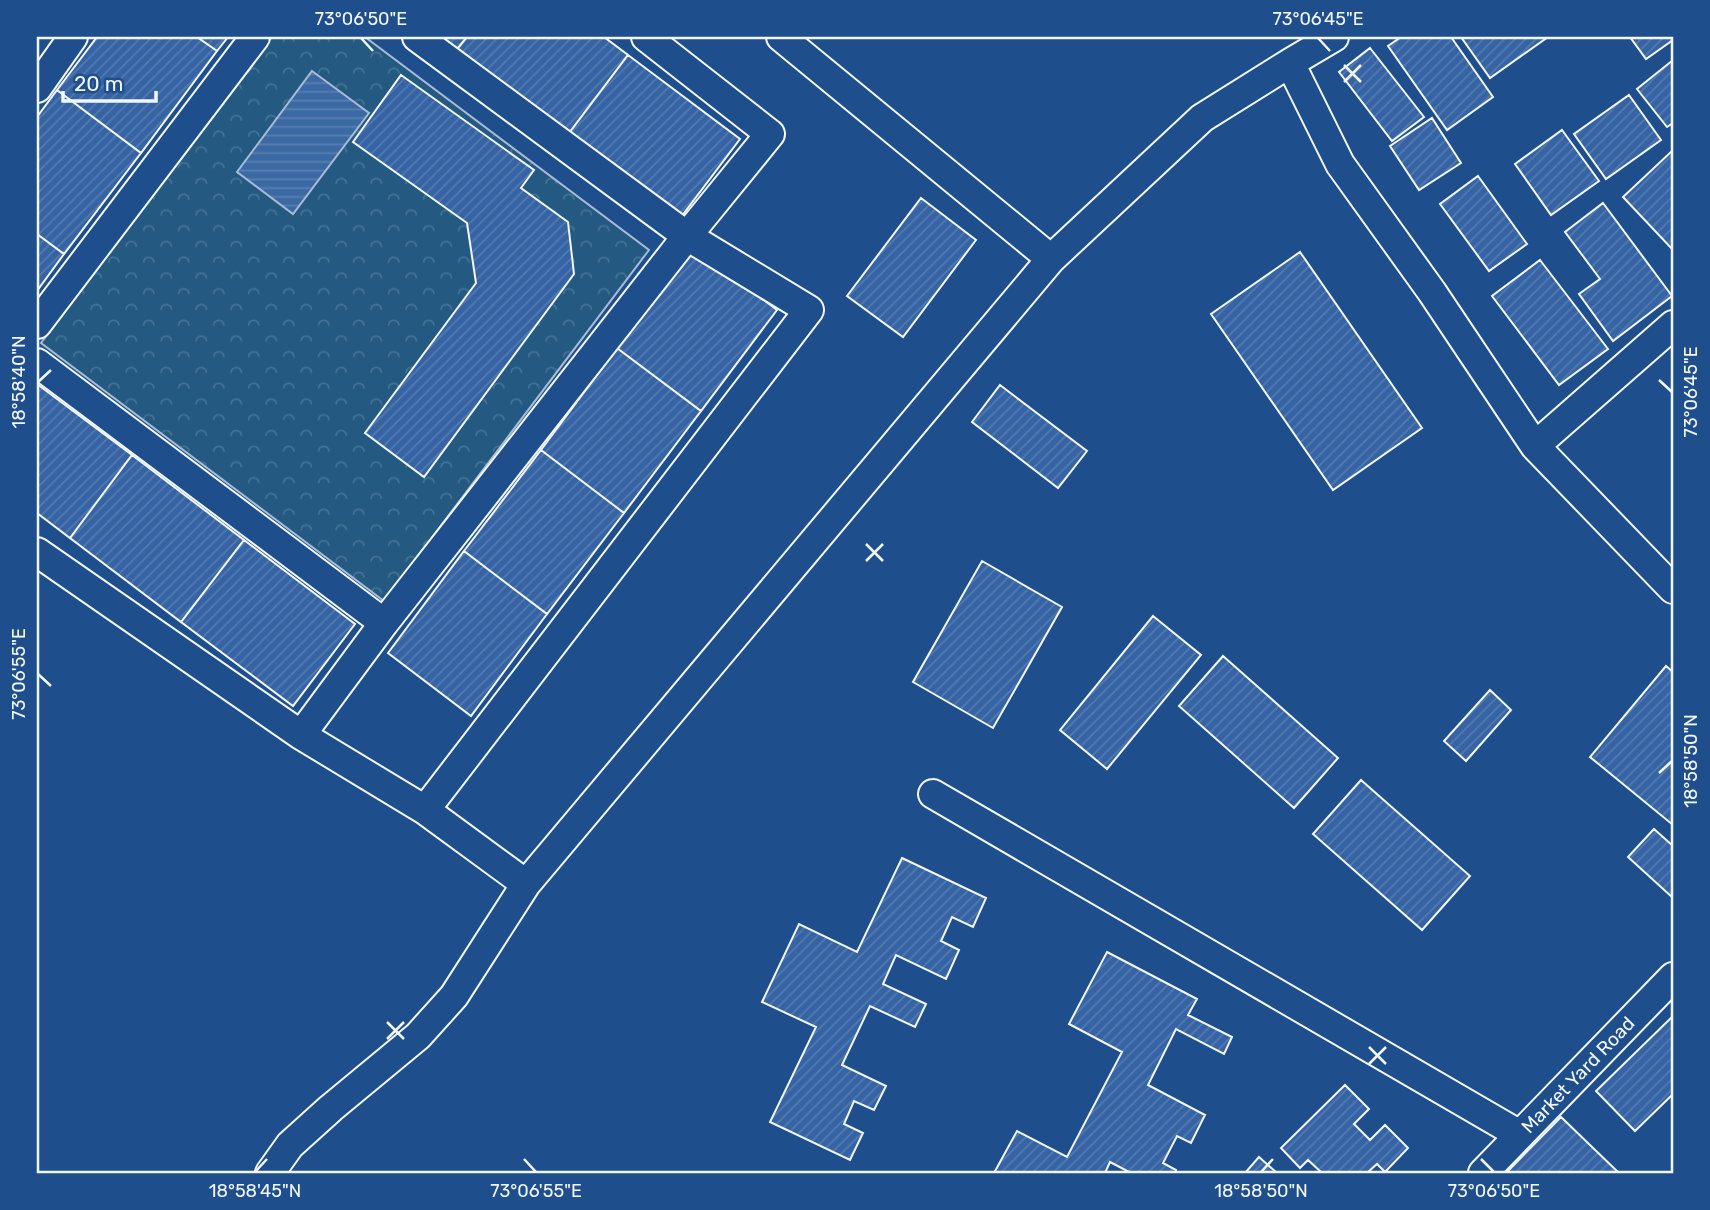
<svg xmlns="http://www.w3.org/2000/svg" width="1710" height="1210" font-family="Rubik,sans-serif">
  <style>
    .forest { fill: url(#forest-crowns); stroke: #a8bbd7; stroke-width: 2 }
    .water { fill: url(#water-rules); stroke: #a8bbd7; stroke-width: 2 }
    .building { fill: url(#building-hatch); stroke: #f2f6ff; stroke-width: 2 }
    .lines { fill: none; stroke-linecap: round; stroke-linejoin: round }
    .minor-casing { stroke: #f2f6ff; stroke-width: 32 }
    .minor { stroke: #1f4e8c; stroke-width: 28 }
    .ticks { fill: none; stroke: #f2f6ff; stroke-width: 2.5 }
    .labels { text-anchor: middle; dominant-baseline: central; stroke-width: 5; stroke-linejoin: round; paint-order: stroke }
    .street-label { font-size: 19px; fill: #f2f6ff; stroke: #1f4e8c }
    .neatline { fill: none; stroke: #f2f6ff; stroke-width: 2.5 }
    .ticks-label { font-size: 18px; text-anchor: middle; fill: #f2f6ff }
  </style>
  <defs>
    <pattern id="forest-crowns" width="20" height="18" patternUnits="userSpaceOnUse" patternTransform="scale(1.75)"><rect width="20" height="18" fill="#245a82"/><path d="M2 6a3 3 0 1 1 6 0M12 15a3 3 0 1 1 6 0" fill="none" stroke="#447295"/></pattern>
    <pattern id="water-rules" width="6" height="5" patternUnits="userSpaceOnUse" patternTransform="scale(1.75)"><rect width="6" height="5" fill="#3b69a3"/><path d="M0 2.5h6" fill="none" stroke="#587fb1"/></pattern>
    <pattern id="building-hatch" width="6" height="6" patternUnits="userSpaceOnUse" patternTransform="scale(1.75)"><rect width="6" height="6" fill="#3563a3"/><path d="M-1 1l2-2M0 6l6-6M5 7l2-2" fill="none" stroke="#537ab1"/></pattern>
  </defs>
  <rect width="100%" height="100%" fill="#1f4e8c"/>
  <path class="forest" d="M272,37H365L649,250L384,601L41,343Z"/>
  <path class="water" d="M312,71L369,113L293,214L237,172Z"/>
  <path class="building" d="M97,37H197L217,51L141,153L57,90Z
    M197,37H228L217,51Z
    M433,37H467L454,53Z
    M467,37H604L628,55L566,137L454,53Z
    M1401,37H1451L1493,97L1447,130L1388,46Z
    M1461,37H1548L1490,78Z
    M1630,37H1673V40L1646,59Z
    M1370,48L1424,117L1392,141L1339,72Z
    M628,55L740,139L678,221L566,137Z
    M1673,60V123L1667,127L1637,89Z
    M401,75L534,170L521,188L568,222L574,274L424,477L365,433L476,283L467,223L353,142Z
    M57,90L141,153L64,254L37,234V117Z
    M1629,95L1661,140L1606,179L1574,134Z
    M1432,118L1461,163L1419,190L1390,146Z
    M1562,130L1599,181L1551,215L1515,164Z
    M1673,150V250L1623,197Z
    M1478,176L1527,244L1489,271L1440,204Z
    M921,198L976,240L903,337L847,296Z
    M1603,203L1672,296L1613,341L1579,294L1600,279L1565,232Z
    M37,234L64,254L37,291Z
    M694,247L777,310L701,411L617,348Z
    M1300,252L1422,428L1333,490L1211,314Z
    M1540,260L1608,349L1559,385L1492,296Z
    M617,348L701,411L624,513L541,450Z
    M37,384L132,455L70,538L37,513Z
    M1000,385L1087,451L1058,488L972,422Z
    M541,450L624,513L547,614L464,551Z
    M132,455L244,540L181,622L70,538Z
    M244,540L355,624L293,706L181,622Z
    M464,551L547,614L471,716L388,653Z
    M982,561L1062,607L993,728L913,682Z
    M1153,616L1201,655L1107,769L1060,730Z
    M1223,656L1338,758L1294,808L1179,706Z
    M1666,666L1673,672V825L1590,757Z
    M1490,690L1511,710L1466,761L1444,741Z
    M1361,780L1470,876L1422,930L1313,834Z
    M1654,829L1673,846V898L1628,857Z
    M902,858L986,898L973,927L952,917L941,941L959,950L946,979L896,955L883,984L926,1004L915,1027L870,1006L842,1065L886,1086L874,1110L854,1101L844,1124L863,1133L850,1160L770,1122L816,1027L762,1002L799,924L857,952Z
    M1107,952L1197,999L1188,1015L1232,1037L1224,1054L1176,1029L1148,1085L1205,1115L1191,1143L1177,1136L1163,1163L1176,1170L1175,1173H1131L1110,1162L1105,1173H994L1017,1131L1067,1157L1122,1052L1069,1024Z
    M1673,1016V1094L1635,1131L1596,1091Z
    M1345,1085L1369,1109L1354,1124L1370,1140L1385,1125L1408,1148L1385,1172L1377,1164L1367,1173H1322L1308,1160L1300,1168L1281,1148Z
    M1561,1117L1619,1173H1506Z
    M1259,1157L1277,1173H1245Z"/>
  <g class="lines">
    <defs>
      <path id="minor" d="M417,37L687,236L809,310L425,810L526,884
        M781,37L1051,259
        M1334,37L1290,63L1340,164L1432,292L1535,446L1673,589
        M37,88L73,37
        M37,324L255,37
        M37,363L384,623L687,236L770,134L646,37
        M1535,446L1673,325
        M37,552L301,735
        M384,623L301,735L425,810
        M933,794L1520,1135
        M270,1173L290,1145L331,1108L418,1036L454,996L526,884L1051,259L1202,118L1290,63
        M1483,1173L1673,977"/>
    </defs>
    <use href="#minor" class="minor-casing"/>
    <use href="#minor" class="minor"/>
  </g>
  <path class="ticks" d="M361,38L373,51M1318,38L1330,51M1344,65L1361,82M1344,82L1361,65M1659,380L1672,392M38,382L51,370M866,544L883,561M866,561L883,544M38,674L51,686M1659,773L1672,761M387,1022L404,1039M387,1039L404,1022M1369,1047L1386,1064M1369,1064L1386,1047M524,1159L536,1172M1481,1159L1494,1172M255,1172L267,1159M1261,1172L1273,1159"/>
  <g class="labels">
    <g class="street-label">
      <text transform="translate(1578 1075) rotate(-46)">Market Yard Road</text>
    </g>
  </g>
  <rect width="1710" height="1210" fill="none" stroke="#1f4e8c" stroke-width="77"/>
  <path d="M63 91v10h93v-10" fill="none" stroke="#f2f6ff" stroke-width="3.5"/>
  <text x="74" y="91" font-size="21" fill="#f2f6ff" stroke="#1f4e8c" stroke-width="5" paint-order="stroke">20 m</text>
  <rect x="38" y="38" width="1634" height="1134" class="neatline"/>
  <g class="ticks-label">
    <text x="361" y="25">73°06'50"E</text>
    <text x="1318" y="25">73°06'45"E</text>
    <text transform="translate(19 382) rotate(-90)" y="6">18°58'40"N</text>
    <text transform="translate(1691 392) rotate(-90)" y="6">73°06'45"E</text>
    <text transform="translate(19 674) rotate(-90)" y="6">73°06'55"E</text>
    <text transform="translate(1691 761) rotate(-90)" y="6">18°58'50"N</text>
    <text x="255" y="1197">18°58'45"N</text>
    <text x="536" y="1197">73°06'55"E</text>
    <text x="1261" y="1197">18°58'50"N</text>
    <text x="1494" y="1197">73°06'50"E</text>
  </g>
</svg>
